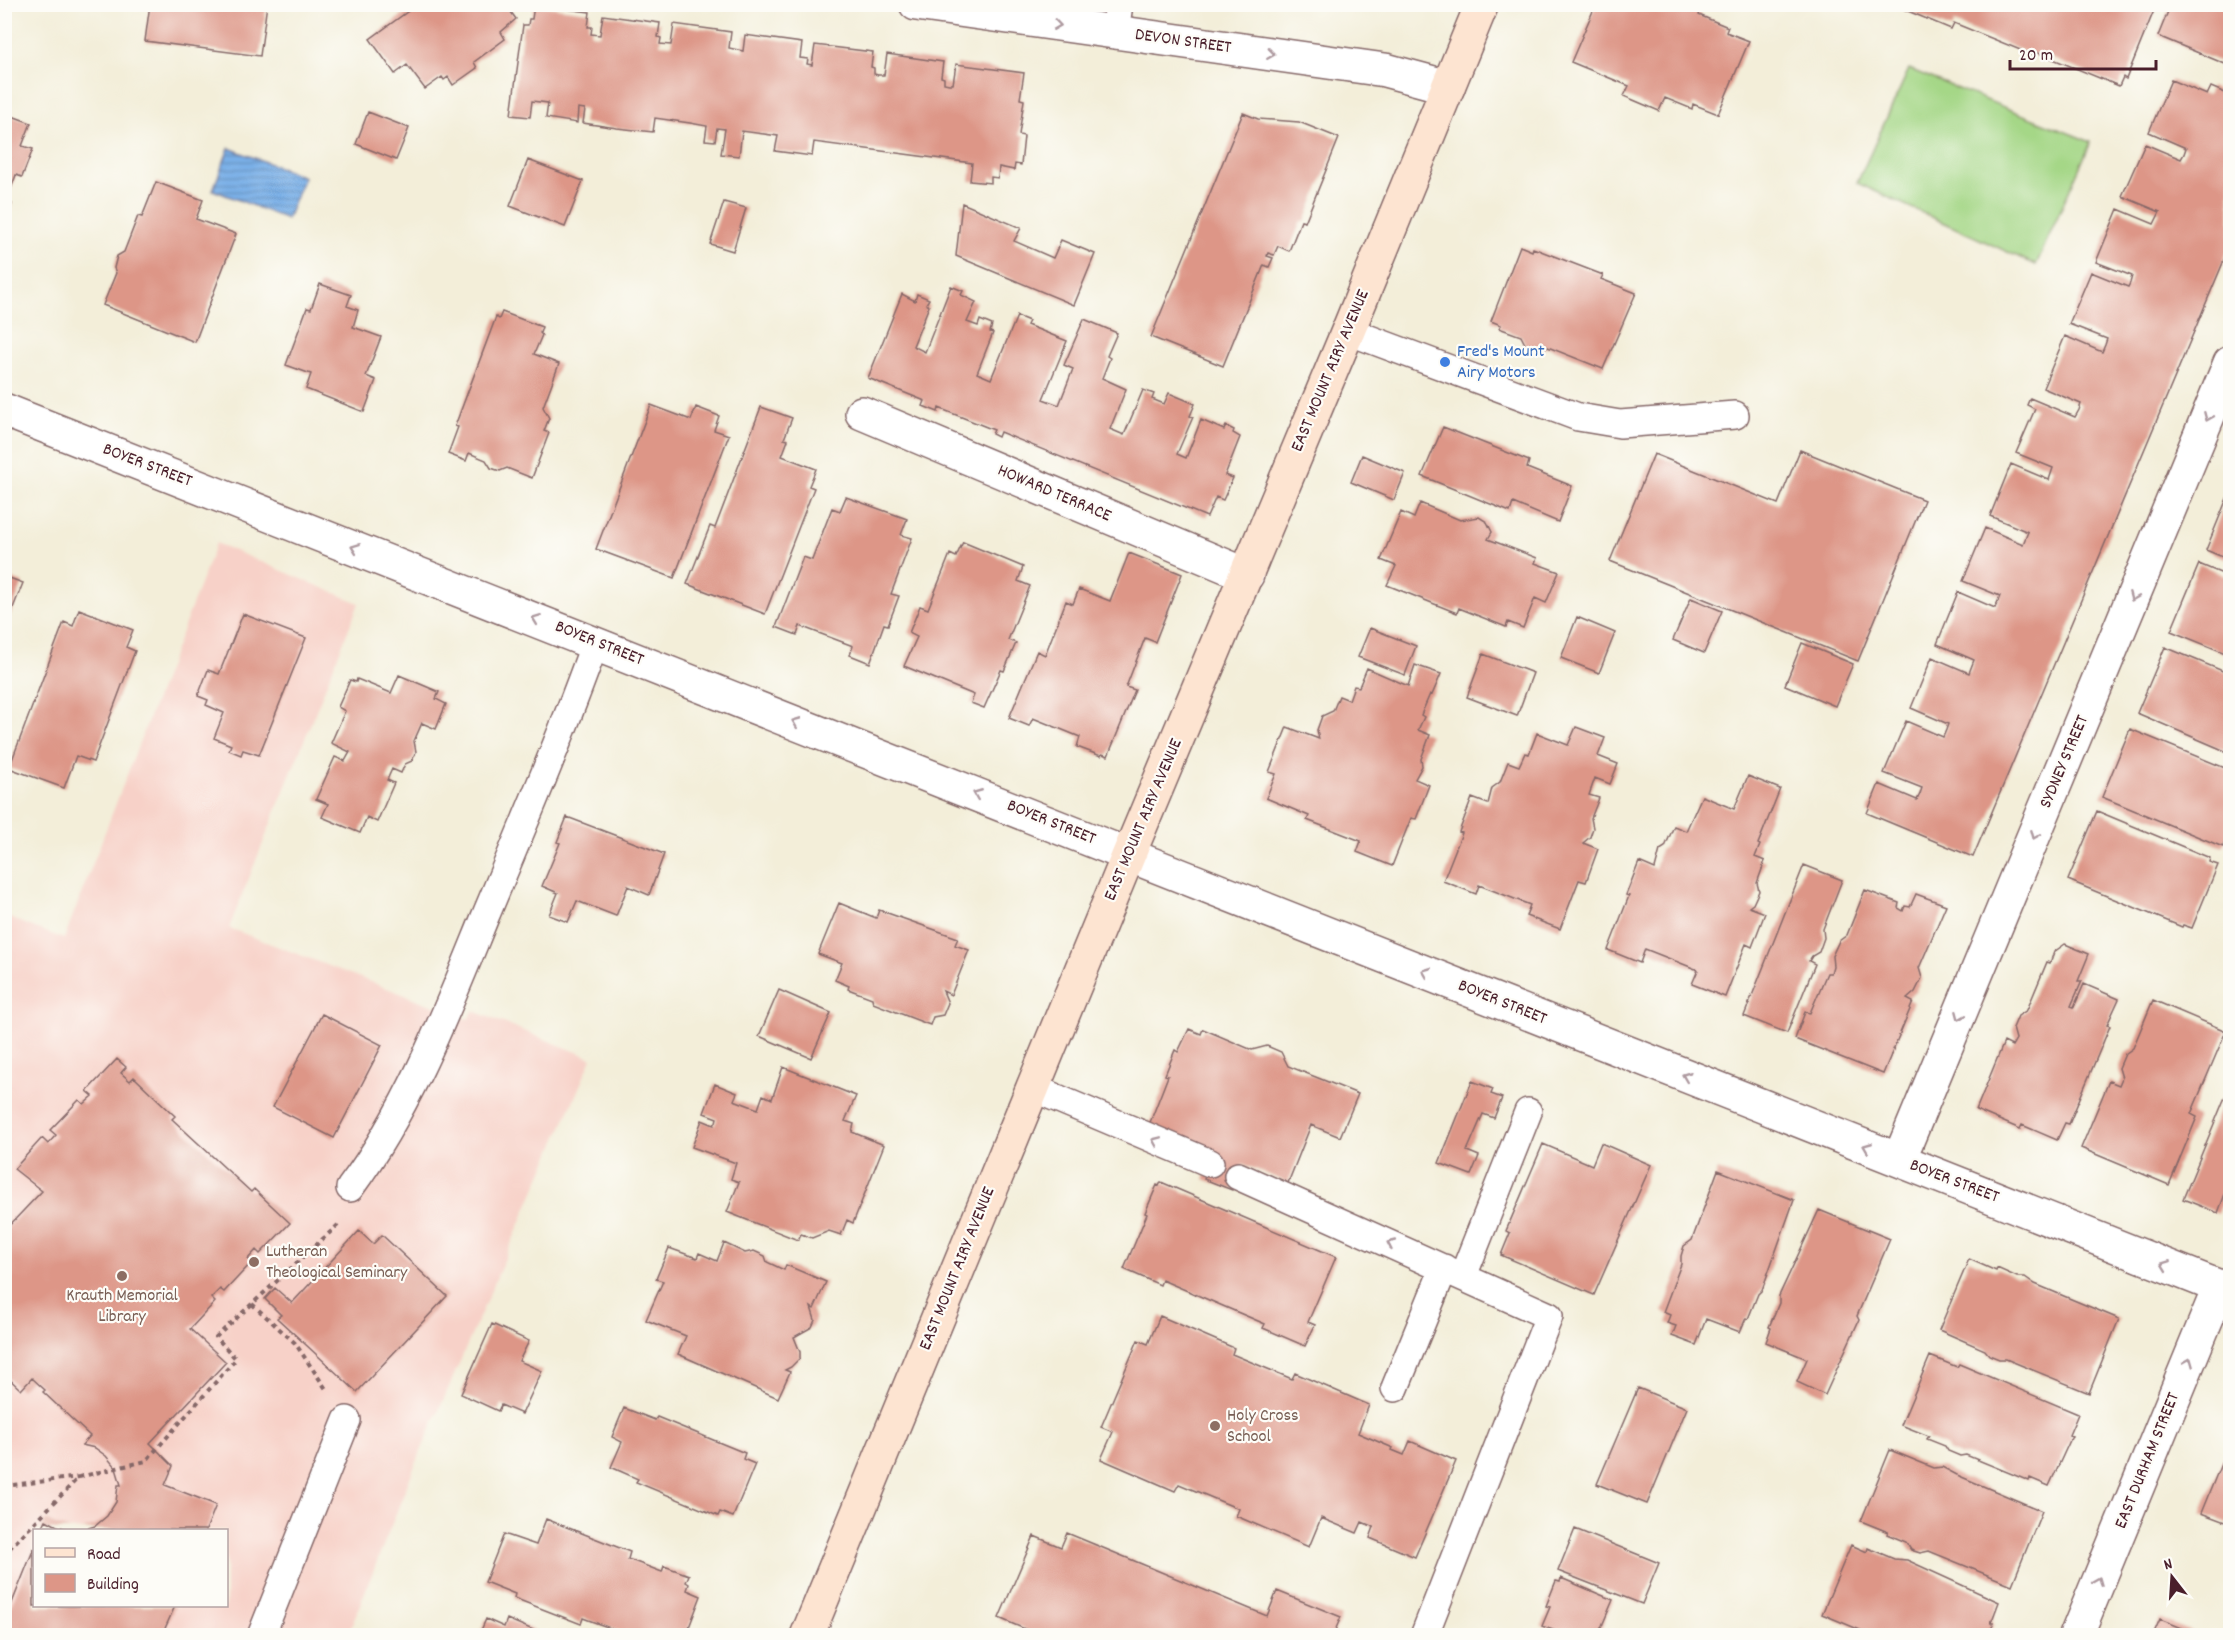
<svg xmlns="http://www.w3.org/2000/svg" width="2235" height="1640" font-family="Dekko,sans-serif">
  <style>
    .built { fill: #f7d1c8; fill-rule: evenodd }
    .garden { fill: #a5d787; stroke: #787b59; stroke-width: 1.5 }
    .water { fill: url(#water-rules); stroke: #62688a; stroke-width: 1.5 }
    .building { fill: #dd9687 }
    .lines { fill: none; stroke-linecap: round; stroke-linejoin: round }
    .service-casing { stroke: #856768; stroke-width: 30 }
    .minor-casing { stroke: #856768; stroke-width: 36 }
    .secondary-casing { stroke: #856768; stroke-width: 36 }
    .path { stroke: #856768; stroke-width: 4; stroke-dasharray: 4.5 4.5; stroke-linecap: butt }
    .service { stroke: #fff; stroke-width: 27 }
    .minor { stroke: #fff; stroke-width: 33 }
    .secondary { stroke: #fde4d1; stroke-width: 33 }
    .oneway { stroke: #ae9aa0 }
    .shop-dot { fill: #3f7fe0; stroke: #fdfcf7; stroke-width: 2 }
    .education-dot { fill: #8d6e63; stroke: #fdfcf7; stroke-width: 2 }
    .labels { text-anchor: middle; dominant-baseline: central; stroke-width: 4.5; stroke-linejoin: round; paint-order: stroke }
    .street-label { font-size: 18px; fill: #4a1f2b; stroke: #fdfcf7 }
    .shop-label { font-size: 18px; fill: #366cbe; stroke: #fdfcf7; text-anchor: start }
    .education-label { font-size: 18px; fill: #785e54; stroke: #fdfcf7; text-anchor: start }
  </style>
  <defs>
    <pattern id="water-rules" width="6" height="5" patternUnits="userSpaceOnUse" patternTransform="scale(1.5)"><rect width="6" height="5" fill="#7ab0e8"/><path d="M0 2.5h6" fill="none" stroke="#668fbc"/></pattern>
  </defs>
  <rect width="100%" height="100%" fill="#fdfcf7"/>
  <filter id="ink" filterUnits="userSpaceOnUse"><feTurbulence type="fractalNoise" baseFrequency=".0167" numOctaves="2"/><feDisplacementMap in="SourceGraphic" scale="12" xChannelSelector="R" yChannelSelector="G"/><feConvolveMatrix kernelMatrix="1 2 1 2 8 2 1 2 1" color-interpolation-filters="sRGB"/></filter>
  <filter id="wash" filterUnits="userSpaceOnUse"><feTurbulence type="fractalNoise" baseFrequency=".008" numOctaves="4" result="noise"/><feDisplacementMap in="SourceGraphic" scale="24" xChannelSelector="R" yChannelSelector="G"/><feGaussianBlur stdDeviation="1.35" result="paint"/><feColorMatrix in="noise" values="0 0 0 0 0 0 0 0 0 0 0 0 0 0 0 0 0 1.4 0 .05"/><feComposite in="paint" operator="in"/></filter>
  <g filter="url(#wash)">
    <rect width="100%" height="100%" fill="#f3eed9"/>
    <path class="built" d="M216,543L359,603L229,928L468,1019L473,1011L592,1058L415,1465L348,1635H5L4,916L64,939ZM34,1530H226V1606H34Z"/>
    <path class="garden" d="M1909,69L2091,142L2036,265L1857,183Z"/>
    <path class="water" d="M229,148L304,177L287,219L213,190Z"/>
    <g id="blocks">
      <path class="building" d="M150,4H267L260,56L145,41Z
        M418,4H505L516,19L501,32L505,39L474,62L477,68L453,85L448,77L444,80L442,77L425,89L407,65L395,74L370,39Z
        M1596,4H1703L1699,15L1728,27L1726,32L1749,41L1718,114L1693,104L1692,109L1665,98L1659,111L1624,96L1629,86L1571,62Z
        M1891,4H2147L2155,8L2126,79L2123,77L2119,86L2036,52L2035,56L1954,23L1951,29Z
        M2171,4H2230V66L2158,36Z
        M534,5L590,12L588,27H592L591,34L600,35L603,15L660,23L658,37L661,38L660,44L671,45L674,24L731,32L729,48L743,51L745,35L802,43L800,58L808,59L807,64L812,65L815,45L873,52L871,67L874,68V74L878,75H884L887,54L943,62L941,77L944,78V83L949,84H953L956,64L1024,73L1020,99L1024,100L1019,135L1024,136L1021,165L1015,164L1014,170L999,167L998,178L991,177V183L970,181L972,163L814,142L812,156L775,151L778,136L742,131L739,156L721,154L725,129L717,128L715,141L705,140L707,126L690,123L655,118L653,132L617,128L583,123L585,109L578,108L577,123L546,118L548,103L532,101L530,117L511,115L523,25H528L529,19H532Z
        M2171,80L2207,95L2211,87L2230,95V246L1973,857L1867,813L1879,784L1917,800L1920,794L1922,788L1884,773L1906,721L1943,737L1946,730L1948,724L1911,708L1932,657L1969,673L1974,660L1937,644L1958,592L1995,608L1998,601L2000,596L1963,581L1985,528L2023,544L2028,532L1990,516L2011,464L2049,480L2053,468L2016,453L2035,409L2027,405L2030,398L2075,417L2079,410L2081,404L2043,388L2065,336L2102,352L2105,345L2107,339L2069,324L2091,272L2128,287L2130,283L2132,276L2096,262L2118,209L2154,224L2160,212L2122,196L2145,144L2181,159L2184,154L2186,148L2149,132Z
        M368,112L409,128L396,160L356,144Z
        M4,113L31,123L22,146L33,149L22,177L16,175L6,202L12,204L5,221Z
        M1243,113L1258,119L1299,122L1339,138L1305,222L1301,221L1289,251L1278,246L1274,255L1268,253L1267,256L1273,258L1269,267L1264,265L1223,366L1151,337Z
        M528,160L583,181L565,227L510,206Z
        M156,182L203,200L196,219L236,234L195,342L103,305L116,273L114,268L117,256L124,252L138,216L142,217Z
        M724,202L746,208L733,251L710,244Z
        M962,203L1021,228L1014,241L1053,258L1061,240L1095,254L1074,305L956,256Z
        M1520,246L1532,251L1533,248L1603,275L1601,279L1636,293L1603,369L1548,347L1536,351L1526,346L1521,336L1499,328L1501,325L1491,321Z
        M320,284L351,295L347,306L358,310L353,327L381,337L366,376L376,380L364,412L306,389L311,374L286,365L307,308L311,309Z
        M951,286L963,291L961,295L976,302L967,322L978,326L980,320L992,325L990,332L993,333L977,373L991,379L1017,316L1029,321L1027,325L1067,341L1043,399L1059,405L1073,369L1064,365L1084,319L1117,333L1107,356L1110,358L1102,378L1126,389L1110,429L1124,435L1143,390L1154,394L1152,399L1164,404L1169,393L1195,404L1190,416L1193,417L1177,454L1186,458L1201,420L1224,430L1226,426L1234,430L1233,433L1240,437L1225,475L1233,478L1223,500L1216,497L1207,517L1000,432L998,437L992,434L994,430L939,408L938,412L923,406L925,401L868,378L902,294L915,301L917,294L929,299L926,304L929,306L913,346L925,352Z
        M502,312L542,327L540,333L542,335L534,354L559,364L543,407L549,418L544,431L549,433L532,478L507,468L500,471L491,468L486,460L469,453L466,461L448,454L458,427L455,426L496,317L499,319Z
        M651,405L691,420L696,407L719,416L714,430L729,435L674,578L596,549Z
        M761,407L792,418L784,439L788,440L782,456L816,469L809,486L814,488L765,614L687,584L710,526L715,528Z
        M1443,427L1529,461L1527,468L1572,486L1558,522L1513,503L1510,512L1422,476Z
        M1800,450L1924,500L1858,661L1610,561L1654,454L1778,504Z
        M1362,455L1405,473L1394,500L1351,482Z
        M2230,491V560L2206,550Z
        M846,497L907,519L901,535L912,538L891,594L899,596L888,625L884,624L870,663L850,655L853,646L800,626L797,635L776,627L803,557L812,560L832,508L840,511Z
        M1420,503L1460,520L1479,517L1487,522L1492,532L1488,539L1537,558L1535,563L1559,572L1546,603L1535,598L1523,628L1508,622L1506,627L1459,608L1457,613L1387,585L1396,566L1381,560L1401,512L1414,518Z
        M963,542L1023,567L1018,581L1030,586L1008,640L1016,643L1004,671L1001,670L984,708L971,703L974,695L904,666L917,637L909,633L920,606L928,609L950,554L956,557Z
        M1129,553L1182,574L1155,642L1145,638L1126,687L1135,690L1108,756L1102,754L1101,756L1077,747L1080,737L1058,728L1033,718L1029,726L1009,718L1037,651L1045,655L1066,601L1073,604L1079,589L1110,601Z
        M2199,564L2230,577V655L2171,631Z
        M4,576L23,583L5,628H4Z
        M1691,598L1722,611L1704,653L1673,640Z
        M79,609L133,630L126,647L135,651L93,762L76,756L64,788L9,768L64,622L73,626Z
        M243,614L306,638L259,755L243,750L241,755L229,750L231,745L214,738L224,713L206,705L208,700L198,696L208,670L219,674Z
        M1577,617L1615,633L1599,673L1561,658Z
        M1370,628L1416,646L1405,675L1358,657Z
        M1802,643L1853,664L1835,706L1785,685Z
        M2165,647L2230,674V753L2137,713Z
        M1483,654L1533,673L1517,716L1467,697Z
        M1415,665L1441,674L1432,695L1430,694L1421,715L1424,717L1418,730L1430,735L1421,759L1422,766L1415,779L1429,785L1416,819L1411,818L1392,866L1357,852L1361,841L1307,820L1309,816L1266,798L1276,774L1269,772L1287,727L1319,739L1317,730L1322,716L1333,711L1339,696L1349,700L1354,686L1359,687L1367,668L1408,686Z
        M399,675L439,692L436,699L446,704L436,729L422,723L414,741L416,752L412,761L405,764L401,773L392,769L387,780L394,783L377,822L367,817L360,833L322,817L328,804L316,799L335,757L345,761L350,752L331,743L345,711L338,707L350,680L356,682L357,679L391,693Z
        M1576,727L1605,738L1598,756L1618,764L1610,784L1595,778L1589,795L1599,798L1591,818L1593,828L1590,837L1583,843L1598,849L1586,882L1579,880L1560,929L1526,916L1530,905L1479,885L1476,894L1443,881L1462,833L1459,832L1472,798L1488,804L1492,788L1500,782L1508,762L1519,766L1525,753L1529,754L1537,733L1568,745Z
        M2130,729L2230,770V829L2223,847L2102,797Z
        M1748,776L1780,789L1758,844L1760,845L1755,857L1765,861L1757,883L1759,891L1753,904L1749,907L1765,913L1752,947L1746,944L1725,997L1692,984L1698,970L1645,949L1640,963L1608,950L1629,896L1626,895L1639,862L1655,869L1660,850L1665,847L1674,826L1686,831L1702,796L1734,809Z
        M2097,811L2210,858L2209,862L2218,865L2192,928L2183,925L2182,927L2068,880Z
        M567,817L664,854L649,895L628,886L616,916L577,901L568,922L549,915L558,893L542,886L560,843L557,842Z
        M1804,865L1842,880L1823,929L1824,938L1819,952L1812,956L1809,961L1815,964L1787,1033L1744,1016Z
        M1865,890L1899,903L1898,908L1903,911L1905,906L1910,907L1916,894L1946,905L1919,968L1922,978L1915,992L1907,999L1913,1002L1883,1074L1795,1039L1805,1012L1810,1013L1827,973H1831L1833,966L1832,956L1839,941L1847,935Z
        M839,903L876,918L879,910L958,938L955,945L969,950L951,995L943,991L948,1003L943,1015L933,1017L930,1025L873,1003L872,998L848,989L849,986L835,980L842,963L818,954Z
        M2065,944L2089,954L2078,981H2082L2071,1006L2074,1007L2084,984L2119,999L2107,1025L2110,1026L2069,1124L2065,1123L2057,1140L2022,1125L2020,1129L1976,1110L2004,1042L2012,1046L2016,1039L2013,1028L2018,1016L2027,1010L2047,962L2050,963L2054,952Z
        M779,990L831,1013L811,1058L759,1036Z
        M2153,1000L2226,1031L2191,1114L2197,1117L2169,1185L2081,1148L2109,1081L2119,1085L2122,1078L2119,1068L2125,1054L2133,1048Z
        M322,1014L382,1045L334,1138L273,1107Z
        M1189,1029L1201,1034L1203,1029L1252,1050L1267,1046L1281,1052L1288,1066L1358,1094L1340,1137L1311,1125L1288,1183L1243,1164L1232,1190L1204,1179L1215,1152L1149,1125L1168,1076L1165,1075L1175,1050L1178,1052Z
        M117,1059L126,1067L121,1073L130,1081L134,1077L175,1116L172,1119L251,1192L254,1189L290,1223L260,1254L256,1250L248,1259L252,1262L224,1292L220,1289L211,1298L215,1302L190,1329L226,1362L150,1443L173,1466L165,1485L216,1505L206,1530H82L95,1526L107,1516L116,1502L118,1485H121L116,1468L106,1456L95,1448L82,1445L90,1436L43,1392L45,1390L32,1378L21,1390L4,1374V1231L42,1191L14,1169L42,1138L48,1144L56,1135L50,1130L79,1100L84,1104L93,1096L87,1091Z
        M783,1067L856,1096L845,1121L854,1124L852,1132L884,1145L853,1223L847,1220L841,1235L829,1231L812,1238L801,1234L798,1240L727,1212L739,1182L731,1179L736,1163L692,1147L702,1120L714,1125L716,1122L717,1118L704,1113L715,1084L737,1093L734,1100L758,1109L763,1095L772,1099Z
        M1472,1081L1493,1089L1491,1094L1502,1098L1494,1118L1483,1114L1467,1151L1479,1156L1471,1175L1439,1163Z
        M2230,1085V1197L2225,1194L2218,1213L2183,1199Z
        M1601,1143L1651,1165L1594,1295L1501,1255L1510,1233L1506,1231L1543,1144L1592,1165Z
        M1718,1170L1794,1200L1762,1290L1758,1294L1748,1319L1746,1318L1740,1332L1706,1319L1696,1345L1672,1336L1676,1326L1667,1323L1670,1315L1663,1312L1681,1264V1256L1684,1246L1692,1240Z
        M1161,1182L1336,1257L1308,1322L1315,1325L1305,1346L1263,1328L1265,1324L1162,1280L1160,1285L1124,1269L1147,1214L1145,1213L1157,1185L1159,1186Z
        M1819,1210L1890,1239L1857,1316L1859,1320L1825,1395L1797,1382L1807,1359L1766,1342L1771,1328L1769,1327L1779,1303V1296Z
        M359,1231L373,1244L382,1235L447,1296L357,1392L277,1318L281,1315L265,1299L275,1288L292,1303Z
        M724,1243L745,1253L754,1251L765,1256L767,1262L784,1270L786,1265L826,1282L814,1309L811,1307L815,1320L812,1327L794,1337L800,1352V1358L791,1367L785,1370L790,1372L778,1398L678,1354L686,1336L646,1320L663,1281L656,1279L669,1248L697,1258L699,1253L717,1261Z
        M1969,1259L1996,1271L1997,1268L2017,1277H2025L2035,1284L2119,1319L2089,1393L2006,1359H1999L1989,1355L1985,1350L1939,1330Z
        M1160,1316L1234,1348L1232,1354L1292,1379L1295,1373L1369,1405L1358,1433L1393,1448L1392,1450L1404,1455L1410,1441L1456,1461L1415,1557L1370,1538L1374,1527L1362,1522L1357,1533L1321,1518L1309,1547L1236,1516L1239,1509L1179,1484L1175,1491L1101,1459L1113,1432L1101,1427L1138,1340L1148,1344Z
        M492,1324L529,1341L519,1361L542,1371L522,1414L501,1405L498,1411L461,1394Z
        M1930,1356L1957,1367L1959,1364L2078,1414L2069,1435L2072,1436L2049,1486L2030,1478L2029,1481L1966,1455L1960,1456L1948,1451L1945,1446L1927,1439L1929,1436L1901,1425Z
        M1638,1388L1687,1408L1647,1504L1597,1484Z
        M624,1408L655,1420L657,1417L745,1453L743,1459L755,1464L733,1517L720,1512L718,1516L636,1482L638,1479L611,1467L622,1442L612,1437Z
        M2230,1442V1524L2201,1513Z
        M1890,1450L1934,1468L1942,1467L1957,1475L2042,1511L2012,1585L1929,1551L1920,1553L1911,1550L1906,1542L1887,1534L1888,1532L1861,1521Z
        M546,1519L630,1552L628,1559L662,1572L664,1566L689,1575L686,1582L689,1584L687,1590L701,1596L686,1635H629L583,1618L581,1624L514,1598L515,1594L485,1582L504,1534L536,1545Z
        M46,1520L57,1526L70,1530H41Z
        M1575,1529L1659,1563L1642,1604L1558,1571Z
        M1067,1533L1267,1616L1277,1591L1341,1617L1333,1635H1025L1027,1630L999,1618L1034,1536L1061,1547Z
        M1851,1545L1867,1552L1868,1548L1894,1559L1907,1560L1999,1602L1991,1623H1994L1988,1635H1872L1822,1614Z
        M34,1548V1606H175L162,1635H4V1623Z
        M1561,1578L1613,1600L1598,1635H1566L1542,1626L1550,1607L1546,1606L1556,1581L1560,1582Z
        M486,1619L504,1627L507,1619L545,1635H479Z
        M2160,1619L2199,1635H2153Z
        M1801,1630L1814,1635H1799Z"/>
    </g>
  </g>
  <g filter="url(#ink)">
    <use href="#blocks" fill-opacity="0" stroke="#856768" stroke-width="1.5"/>
    <g class="lines">
      <defs>
        <path id="service" d="M1115,33L1119,4
          M1348,331L1578,417L1620,424L1735,415
          M1033,1088L1210,1163
          M1238,1176L1549,1316L1424,1636
          M350,1188C410,1107 447,1010 485,917C523,826 562,735 595,643
          M1463,1276L1528,1112
          M1395,1388L1444,1268
          M261,1636L347,1420"/>
        <path id="minor" d="M916,4L1385,70L1448,87
          M4,410L2230,1291
          M862,413L1247,575
          M1899,1160L2230,363
          M2076,1636L2220,1286"/>
        <path id="secondary" d="M807,1636L1129,854L1348,331L1482,4"/>
      </defs>
      <use href="#service" class="service-casing"/>
      <use href="#minor" class="minor-casing"/>
      <use href="#secondary" class="secondary-casing"/>
      <path class="path" d="M252,1304L295,1343L326,1389
        M79,1477L146,1461L236,1359L216,1337L338,1225
        M4,1486L79,1477L4,1554"/>
      <use href="#service" class="service"/>
      <use href="#minor" class="minor"/>
      <use href="#secondary" class="secondary"/>
    </g>
    <defs><path id="oneway-chevron" d="M-2-3.5L2.5 0L-2 3.5" fill="none" stroke-width="1.6" stroke-linecap="round" stroke-linejoin="round" transform="scale(1.5)"/></defs>
    <g class="oneway">
      <use href="#oneway-chevron" transform="translate(1057 25) rotate(8)"/>
      <use href="#oneway-chevron" transform="translate(1271 54) rotate(8)"/>
      <use href="#oneway-chevron" transform="translate(2208 417) rotate(113)"/>
      <use href="#oneway-chevron" transform="translate(355 548) rotate(-159)"/>
      <use href="#oneway-chevron" transform="translate(2133 597) rotate(113)"/>
      <use href="#oneway-chevron" transform="translate(536 619) rotate(-159)"/>
      <use href="#oneway-chevron" transform="translate(796 722) rotate(-158)"/>
      <use href="#oneway-chevron" transform="translate(977 794) rotate(-158)"/>
      <use href="#oneway-chevron" transform="translate(2035 835) rotate(113)"/>
      <use href="#oneway-chevron" transform="translate(1426 972) rotate(-158)"/>
      <use href="#oneway-chevron" transform="translate(1960 1016) rotate(113)"/>
      <use href="#oneway-chevron" transform="translate(1686 1076) rotate(-158)"/>
      <use href="#oneway-chevron" transform="translate(1156 1141) rotate(-157)"/>
      <use href="#oneway-chevron" transform="translate(1867 1147) rotate(-158)"/>
      <use href="#oneway-chevron" transform="translate(1391 1244) rotate(-155)"/>
      <use href="#oneway-chevron" transform="translate(2165 1265) rotate(-159)"/>
      <use href="#oneway-chevron" transform="translate(2189 1362) rotate(-68)"/>
      <use href="#oneway-chevron" transform="translate(2098 1581) rotate(-68)"/>
    </g>
  </g>
  <circle class="shop-dot" cx="1445" cy="362" r="6"/>
  <g class="education-dot">
    <circle cx="254" cy="1262" r="6"/>
    <circle cx="122" cy="1276" r="6"/>
    <circle cx="1215" cy="1426" r="6"/>
  </g>
  <g class="labels">
    <g class="street-label">
      <text transform="translate(1183 42) rotate(8)">DEVON STREET</text>
      <text transform="translate(1331 371) rotate(-67)">EAST MOUNT AIRY AVENUE</text>
      <text transform="translate(147 466) rotate(21)">BOYER STREET</text>
      <text transform="translate(1054 494) rotate(23)">HOWARD TERRACE</text>
      <text transform="translate(599 644) rotate(22)">BOYER STREET</text>
      <text transform="translate(2065 762) rotate(-67)">SYDNEY STREET</text>
      <text transform="translate(1144 820) rotate(-67)">EAST MOUNT AIRY AVENUE</text>
      <text transform="translate(1051 823) rotate(22)">BOYER STREET</text>
      <text transform="translate(1502 1003) rotate(22)">BOYER STREET</text>
      <text transform="translate(1954 1182) rotate(21)">BOYER STREET</text>
      <text transform="translate(958 1269) rotate(-68)">EAST MOUNT AIRY AVENUE</text>
      <text transform="translate(2148 1461) rotate(-68)">EAST DURHAM STREET</text>
    </g>
    <g class="shop-label">
      <text x="1457" y="352">Fred's Mount<tspan x="1457" dy="21">Airy Motors</tspan></text>
    </g>
    <g class="education-label">
      <text x="266" y="1252">Lutheran<tspan x="266" dy="21">Theological Seminary</tspan></text>
      <text x="122" y="1296" text-anchor="middle">Krauth Memorial<tspan x="122" dy="21">Library</tspan></text>
      <text x="1227" y="1416">Holy Cross<tspan x="1227" dy="21">School</tspan></text>
    </g>
  </g>
  <rect width="2235" height="1640" fill="none" stroke="#fdfcf7" stroke-width="24"/>
  <rect x="33" y="1529" width="195" height="78" fill="#fdfcf7" stroke="#b5a4a5" stroke-width="1.5"/>
  <rect x="45" y="1548" width="30" height="9" fill="#fde4d1" stroke="#b5a4a5" stroke-width="1.5"/>
  <text x="87" y="1559" font-size="18" fill="#4a1f2b">Road</text>
  <rect x="45" y="1574" width="30" height="18" fill="#dd9687" stroke="#b5a4a5" stroke-width="1.5"/>
  <text x="87" y="1589" font-size="18" fill="#4a1f2b">Building</text>
  <g transform="translate(2172 1577) rotate(343)" stroke="#fdfcf7" stroke-width="4.5" paint-order="stroke">
  <path d="M0-4.5L10 22L0 15L-10 22Z" fill="#4a1f2b"/>
  <text y="-9" font-size="16" font-weight="bold" text-anchor="middle" fill="#4a1f2b">N</text>
  </g>
  <path d="M2010 60v9h146v-9" fill="none" stroke="#4a1f2b" stroke-width="3"/>
  <text x="2019" y="60" font-size="18" fill="#4a1f2b" stroke="#fdfcf7" stroke-width="4.5" paint-order="stroke">20 m</text>
</svg>
